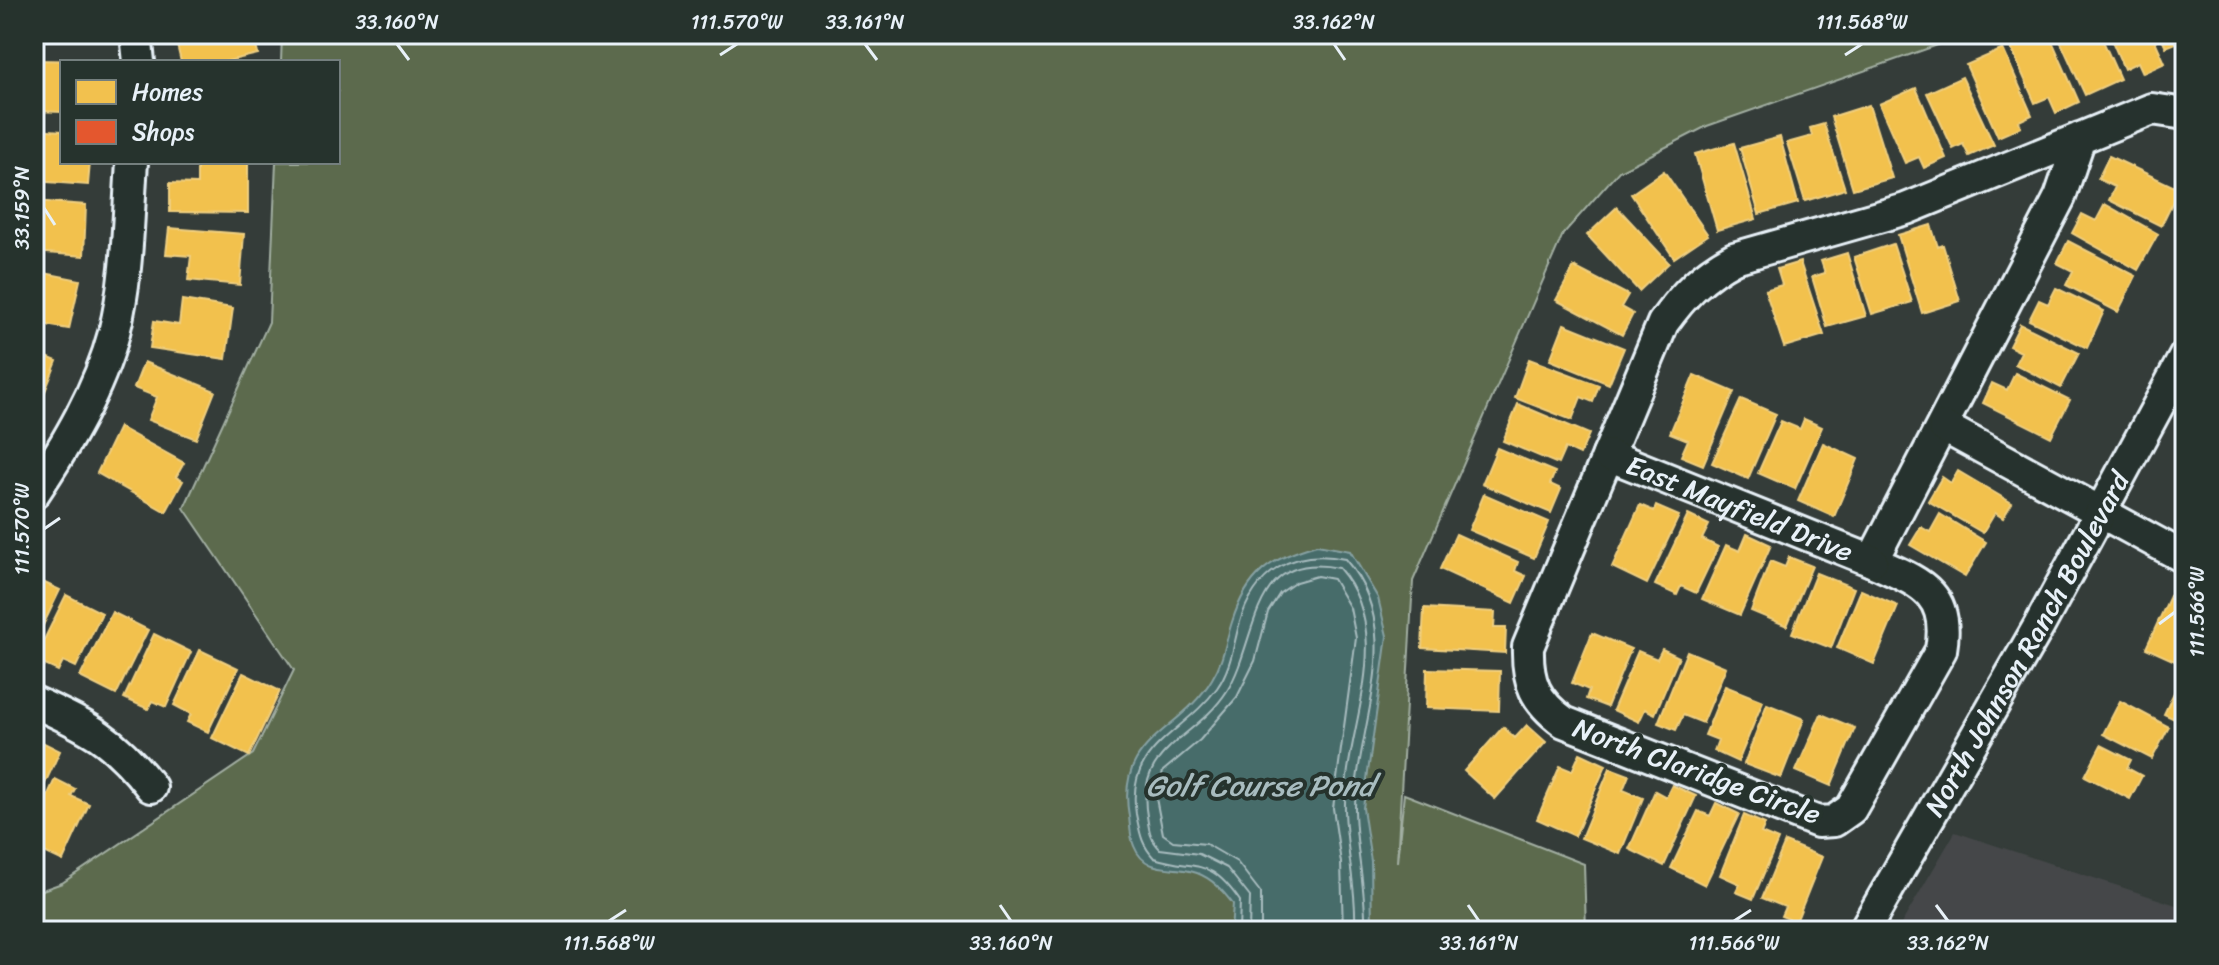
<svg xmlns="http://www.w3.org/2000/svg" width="2219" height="965" font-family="Sriracha,sans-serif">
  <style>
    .built { fill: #444748 }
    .green { fill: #5b6b4d; stroke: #a2aea2; stroke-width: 2 }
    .water { fill: #476c6a; stroke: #87a1a3; stroke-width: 2 }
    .homes { fill: #f2c14e; stroke: #efcf81; stroke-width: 2 }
    .shops { fill: #e4572e; stroke: #e5856b; stroke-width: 2 }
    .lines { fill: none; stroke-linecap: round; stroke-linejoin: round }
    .shore { stroke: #a8bcbf; stroke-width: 2 }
    .minor-casing { stroke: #e8f1f8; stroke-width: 36 }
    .minor { stroke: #26332d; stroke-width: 30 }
    .ticks { fill: none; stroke: #e8f1f8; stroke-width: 3 }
    .labels { text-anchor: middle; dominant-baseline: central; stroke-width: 8; stroke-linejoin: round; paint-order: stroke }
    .street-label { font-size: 28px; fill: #e8f1f8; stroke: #26332d }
    .water-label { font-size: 30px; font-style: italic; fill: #a8bcbf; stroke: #26332d }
    .neatline { fill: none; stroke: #e8f1f8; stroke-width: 3 }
    .ticks-label { font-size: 20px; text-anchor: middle; fill: #e8f1f8 }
  </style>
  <rect width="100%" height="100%" fill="#343c39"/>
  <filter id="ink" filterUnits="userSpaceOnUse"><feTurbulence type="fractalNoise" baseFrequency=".0125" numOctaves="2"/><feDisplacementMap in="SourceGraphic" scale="16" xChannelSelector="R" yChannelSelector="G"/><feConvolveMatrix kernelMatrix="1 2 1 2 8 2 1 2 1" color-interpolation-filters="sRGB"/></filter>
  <g filter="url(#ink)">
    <path class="built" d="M1955,832L2185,908V931H1897Z"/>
    <path class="green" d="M282,34H1969L1707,126L1619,171L1563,234L1413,581L1397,862L1404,794L1584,864L1586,931H34V893L62,883L253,754L294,670L184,508L269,322L276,162H338V62H281Z"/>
    <path class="water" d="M1317,545L1350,551L1378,598L1387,636L1363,808L1371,861L1372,931H1231L1233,904C1222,890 1213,879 1197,873C1174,864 1146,876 1134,846C1130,837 1130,825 1129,816C1115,738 1180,734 1212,679C1224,660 1225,643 1232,622C1247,574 1270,558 1317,545Z"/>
    <path class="homes" d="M201,34H253L258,54L223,62H181L177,45L202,40Z
      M2043,34H2049L2079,102L2056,113L2049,97L2035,103L2011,48Z
      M2057,34H2100L2120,79L2085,95Z
      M2109,34H2152L2165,63L2143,73L2138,62L2124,69Z
      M2160,34H2185V51L2181,41L2166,47Z
      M2003,49L2032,115L2019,121L2021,127L1998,137L1966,65Z
      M34,60L99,61V62H62V112L34,111Z
      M1962,77L1994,145L1969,156L1963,144L1953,149L1927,93Z
      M1916,88L1946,158L1924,168L1919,157L1905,163L1879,104Z
      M1869,105L1892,178L1853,189L1831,117Z
      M1824,124L1845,189L1805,201L1787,143L1812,136L1810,128Z
      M34,129L62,131V162H90L88,185L34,181Z
      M1780,137L1798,203L1759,214L1740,148Z
      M1734,143L1756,219L1717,230L1695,154Z
      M2109,156L2179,189L2161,226L2109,200L2115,187L2098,179Z
      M197,162H248V213L170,212V183L197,184Z
      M1664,171L1708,235L1674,258L1631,194Z
      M34,201L86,205L84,256L34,252Z
      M2105,204L2158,234L2138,270L2072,233L2082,214L2096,221Z
      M1617,207L1669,263L1639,291L1587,235Z
      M1931,225L1938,247L1943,245L1960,301L1922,313L1898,235Z
      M169,228L244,234L240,285L188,280L191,256L166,254Z
      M2068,241L2136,276L2118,312L2066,285L2073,271L2057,263Z
      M1893,244L1912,302L1872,314L1854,257Z
      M1847,253L1866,316L1827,327L1812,277L1825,273L1821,261Z
      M1800,262L1824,335L1784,347L1765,290L1782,285L1777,269Z
      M1574,267L1628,295L1621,307L1633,314L1622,335L1556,300Z
      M34,271L80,280L69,329L34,323Z
      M2056,288L2104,311L2087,348L2029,320L2039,300L2048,304Z
      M182,300L233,308L226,359L150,348L154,321L179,325Z
      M1564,324L1624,348L1609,384L1550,360Z
      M2020,324L2079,353L2061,388L2015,364L2021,352L2009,346Z
      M34,352L57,361L38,409L34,407Z
      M1529,359L1599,385L1593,402L1581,397L1572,420L1515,398Z
      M144,362L215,391L196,439L148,420L157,397L134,388Z
      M2015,373L2070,400L2051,437L1983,403L1992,383L2007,390Z
      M1694,375L1734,392L1703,465L1681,456L1688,440L1670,433Z
      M1741,399L1776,414L1748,479L1712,463Z
      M1518,404L1589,434L1580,455L1565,448L1558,464L1503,441Z
      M1804,419L1822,427L1795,489L1758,473L1781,421L1800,429Z
      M119,427L184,463L176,477L183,481L166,512L97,473Z
      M1823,443L1858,459L1834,517L1798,501Z
      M1497,448L1555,472L1550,484L1561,489L1551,513L1482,484Z
      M1958,471L2012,503L2003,518L1995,513L1983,533L1928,501L1942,477L1951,483Z
      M1484,494L1549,522L1534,558L1469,530Z
      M1640,505L1654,511L1656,506L1679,516L1647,584L1612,567Z
      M1940,514L1986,542L1965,577L1910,545L1921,527L1930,532Z
      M1688,515L1709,525L1702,539L1718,547L1696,593L1681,586L1677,595L1655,585Z
      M1456,534L1518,562L1515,571L1526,576L1514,603L1440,569Z
      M1747,534L1771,545L1740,615L1702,599L1726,545L1740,551Z
      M1789,557L1812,566L1787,626L1751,611L1770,561L1785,567Z
      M1816,573L1854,588L1831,648L1792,633Z
      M34,578L60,590L34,644Z
      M1861,590L1898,606L1874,664L1837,648Z
      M66,595L102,613L76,667L63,661L58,671L34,660Z
      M2170,596L2185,607V646L2177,662L2146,648Z
      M1424,608L1495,612L1494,628H1506L1505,653L1422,648Z
      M112,612L148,630L116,695L80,677Z
      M1592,633L1631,649L1607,707L1586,699L1589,690L1572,683Z
      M154,634L191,652L166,707L152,701L148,709L124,698Z
      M1662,649L1679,657L1655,714L1645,709L1639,722L1613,710L1638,651L1657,659Z
      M200,650L238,668L208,732L187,722L191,714L174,705Z
      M1687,651L1726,667L1703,723L1683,715L1676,730L1658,723Z
      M1427,669L1500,671L1499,711L1426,708Z
      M243,673L280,691L249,756L212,738Z
      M2180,680L2185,683V724L2164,714Z
      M1725,686L1763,701L1738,762L1714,751L1718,740L1705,735Z
      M2120,701L2169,727L2152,759L2103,734Z
      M1767,704L1804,719L1781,778L1744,764Z
      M1821,714L1855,728L1831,786L1796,771Z
      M1527,725L1546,742L1495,799L1464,771L1503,727L1515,738Z
      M34,738L60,751L34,807Z
      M2101,745L2131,760L2127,768L2142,776L2130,799L2085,776Z
      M1580,753L1606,765L1575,836L1537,819L1560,766L1572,771Z
      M1610,768L1629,775L1623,790L1643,798L1620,854L1581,838Z
      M55,779L75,789L71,796L89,804L63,861L34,847V825Z
      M1672,785L1696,796L1664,866L1629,849L1655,791L1666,797Z
      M1716,803L1739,814L1705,885L1671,868L1698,811L1710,816Z
      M1744,815L1765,824L1761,833L1778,840L1753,899L1736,892L1740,884L1720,875Z
      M1785,842L1822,857L1796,922L1781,916L1785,907L1762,898Z"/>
    <path class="shops" d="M2133,921L2161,931H2130Z"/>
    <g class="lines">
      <path class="shore" d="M1239,931L1240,901C1208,855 1198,872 1154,858C1141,844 1140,833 1136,814C1125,746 1183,735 1217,688C1231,668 1233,647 1239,625C1254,572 1292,548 1345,559C1409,632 1356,724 1355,808C1355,849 1367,890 1365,931
        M1249,931L1250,897L1227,868L1199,854L1160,849C1150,839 1149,830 1147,816C1135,747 1195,741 1227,691C1259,639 1249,549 1339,568C1399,637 1343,731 1345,810C1346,850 1357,890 1355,931
        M1261,931V893L1237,862L1206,844L1173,841L1163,834L1156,798L1163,771L1200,740L1237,697L1255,661L1268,612L1280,593L1296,582L1317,576L1333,579L1350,608L1356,638L1333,808L1341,863L1343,931"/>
      <defs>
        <g id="minor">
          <path d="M136,34L139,62"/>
          <path d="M2080,138L2060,197L1872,561C1918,582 1951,591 1941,650L1851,809L1834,821L1818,822L1564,722C1535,701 1527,682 1528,647L1663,323C1684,294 1702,275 1734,258L1906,209L2152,109L2185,114"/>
          <path d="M1944,427L2185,558"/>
          <path id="s1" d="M1608,455L1872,561"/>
          <path d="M34,493C66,445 99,390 114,333C128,278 128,219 132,162"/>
          <path d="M34,702C88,726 114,739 151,787"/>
          <path id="s2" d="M1864,931L2039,626L2185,356"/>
        </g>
      </defs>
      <use href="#minor" class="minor-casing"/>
      <use href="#minor" class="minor"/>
    </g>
  </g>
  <path class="ticks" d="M397,44L409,60M865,44L877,60M1334,44L1345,60M720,55L737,44M1845,55L1862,44M44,208L55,225M44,529L60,518M2159,624L2175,612M1000,905L1011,921M1468,905L1479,921M1936,905L1948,921M609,921L626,910M1734,921L1751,910"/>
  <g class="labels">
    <g class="street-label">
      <text stroke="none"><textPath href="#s1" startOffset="142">East Mayfield Drive</textPath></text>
      <text stroke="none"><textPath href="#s2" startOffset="330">North Johnson Ranch Boulevard</textPath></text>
      <text transform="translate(1697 771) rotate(20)">North Claridge Circle</text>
    </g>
    <g class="water-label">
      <text x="1260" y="786">Golf Course Pond</text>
    </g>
  </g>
  <rect width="2219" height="965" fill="none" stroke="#26332d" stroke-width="88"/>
  <rect x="60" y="60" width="280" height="104" fill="#26332d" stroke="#747f7e" stroke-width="2"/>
  <rect x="76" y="80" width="40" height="24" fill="#f2c14e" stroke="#747f7e" stroke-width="2"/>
  <text x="132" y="100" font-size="24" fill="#e8f1f8">Homes</text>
  <rect x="76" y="120" width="40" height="24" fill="#e4572e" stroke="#747f7e" stroke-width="2"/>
  <text x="132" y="140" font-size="24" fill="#e8f1f8">Shops</text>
  <rect x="44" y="44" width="2131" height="877" class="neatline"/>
  <g class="ticks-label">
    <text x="397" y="29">33.160°N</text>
    <text x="737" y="29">111.570°W</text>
    <text x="865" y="29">33.161°N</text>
    <text x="1334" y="29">33.162°N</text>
    <text x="1862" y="29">111.568°W</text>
    <text transform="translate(22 208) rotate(-90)" y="7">33.159°N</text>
    <text transform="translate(22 529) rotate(-90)" y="7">111.570°W</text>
    <text transform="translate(2197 612) rotate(-90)" y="7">111.566°W</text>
    <text x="609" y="950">111.568°W</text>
    <text x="1011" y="950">33.160°N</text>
    <text x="1479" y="950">33.161°N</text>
    <text x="1734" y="950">111.566°W</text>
    <text x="1948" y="950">33.162°N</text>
  </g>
</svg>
